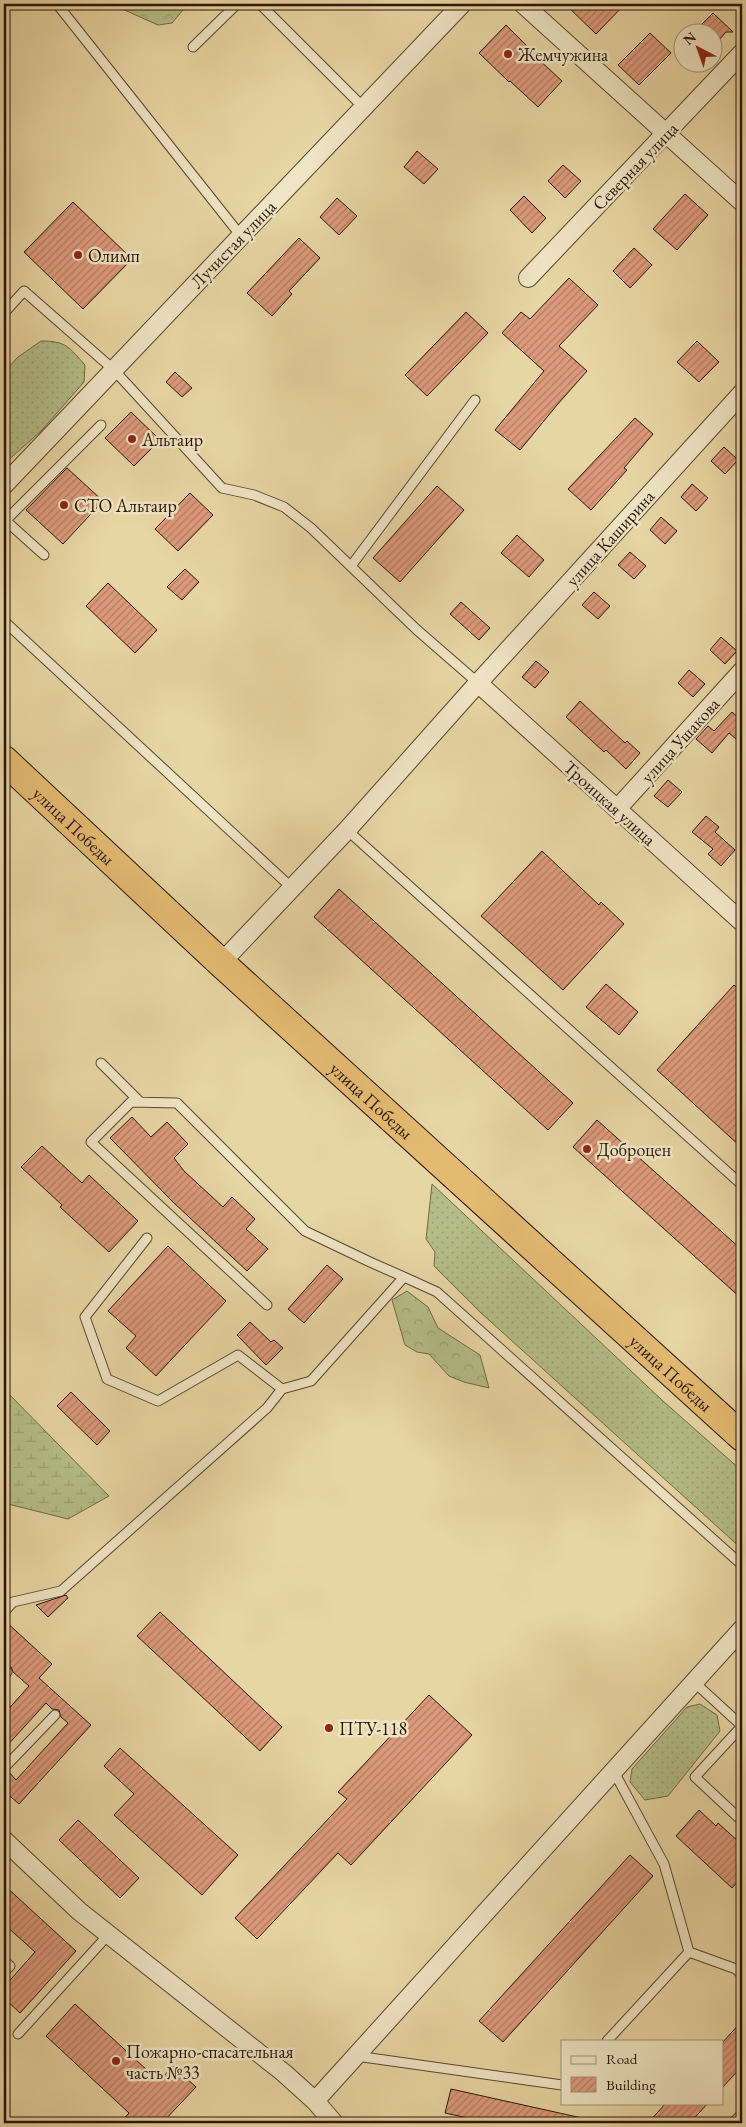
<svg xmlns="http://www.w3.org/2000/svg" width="746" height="2127" font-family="'EB Garamond',serif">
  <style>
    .grass { fill: url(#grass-dots); stroke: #6e6a47 }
    .forest { fill: url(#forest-crowns); stroke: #6e6a47 }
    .wetland { fill: url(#wetland-marsh); stroke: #6e6a47 }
    .building { fill: url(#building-hatch); stroke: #281608 }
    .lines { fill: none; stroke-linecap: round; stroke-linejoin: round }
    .service-casing { stroke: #58462f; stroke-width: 11 }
    .minor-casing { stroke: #58462f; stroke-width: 20 }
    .trunk-casing { stroke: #281608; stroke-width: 30 }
    .service { stroke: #efe4c3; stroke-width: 9 }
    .minor { stroke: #efe4c3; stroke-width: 18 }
    .trunk { stroke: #e4ba72; stroke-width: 28 }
    .poi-dot { fill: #8f2418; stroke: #efe4c3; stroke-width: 2 }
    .labels { text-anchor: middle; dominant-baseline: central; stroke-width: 5; stroke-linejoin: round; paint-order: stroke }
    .poi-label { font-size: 18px; fill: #281608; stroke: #efe4c3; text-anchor: start }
    .street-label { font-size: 18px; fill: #281608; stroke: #efe4c3 }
  </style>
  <defs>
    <pattern id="grass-dots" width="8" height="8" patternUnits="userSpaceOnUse" patternTransform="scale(1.25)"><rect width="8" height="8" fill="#b4bd86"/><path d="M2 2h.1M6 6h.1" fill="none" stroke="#9ba272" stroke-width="1.8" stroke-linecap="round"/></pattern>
    <pattern id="forest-crowns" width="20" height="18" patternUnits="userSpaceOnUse" patternTransform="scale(1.25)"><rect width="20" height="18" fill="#b4bd86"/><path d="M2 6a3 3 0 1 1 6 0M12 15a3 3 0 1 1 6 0" fill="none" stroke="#9ba272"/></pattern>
    <pattern id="wetland-marsh" width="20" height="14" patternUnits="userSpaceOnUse" patternTransform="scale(1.25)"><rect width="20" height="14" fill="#b4bd86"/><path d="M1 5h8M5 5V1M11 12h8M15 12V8" fill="none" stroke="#9ba272"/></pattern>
    <pattern id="building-hatch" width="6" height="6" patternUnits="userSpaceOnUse" patternTransform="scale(1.25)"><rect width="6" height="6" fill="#dd9a7b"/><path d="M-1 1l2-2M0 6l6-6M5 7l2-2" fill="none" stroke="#b37d63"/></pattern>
  </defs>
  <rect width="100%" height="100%" fill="#e7d5a3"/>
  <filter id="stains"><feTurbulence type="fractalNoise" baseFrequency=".004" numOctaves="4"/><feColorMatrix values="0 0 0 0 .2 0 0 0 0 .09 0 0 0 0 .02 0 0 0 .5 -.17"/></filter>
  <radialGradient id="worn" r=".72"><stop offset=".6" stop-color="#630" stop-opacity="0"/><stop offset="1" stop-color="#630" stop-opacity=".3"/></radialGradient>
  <path class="grass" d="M41,341C66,341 69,347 85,365L84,382L42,430L4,464V372L18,357Z
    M432,1184L663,1401L742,1471V1549L480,1312L434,1266L435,1252L426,1239Z
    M700,1704L717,1715L720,1731L668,1796L645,1800L630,1782L632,1769L687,1707Z"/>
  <path class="forest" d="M111,4H188L172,23L158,25Z
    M407,1291L428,1307L438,1328L480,1355L489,1388L464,1382L449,1376L429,1354L417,1352L405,1345L392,1300Z"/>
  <path class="wetland" d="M4,1389L109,1496L68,1519L4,1503Z"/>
  <path class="building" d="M565,4H625L596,34Z
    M713,13L733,32H726L714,46V32H694Z
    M506,25L536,55L535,56L562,81L538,107L510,81L509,82L479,53Z
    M650,33L671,53L639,85L618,65Z
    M417,151L438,169L424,184L404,167Z
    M563,165L581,181L565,198L548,181Z
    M685,194L708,215L677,250L653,229Z
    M524,196L546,218L532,233L510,210Z
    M337,198L357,216L339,235L320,217Z
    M73,202L132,259L83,309L24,252Z
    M299,238L320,258L289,291L292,294L272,316L247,293Z
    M634,248L652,265L630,288L613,271Z
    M569,278L598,305L559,346L587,371L557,405L520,450L495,430L544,371L502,333L521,312L530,319Z
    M466,312L488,333L427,396L405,375Z
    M697,341L719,362L699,382L677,362Z
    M175,372L192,388L182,397L166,382Z
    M131,412L160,440L134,466L105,438Z
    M635,418L653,434L624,468L627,470L591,510L568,489Z
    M724,447L738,460L725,474L711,461Z
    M67,468L103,501L63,544L26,510Z
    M692,484L708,498L696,511L681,497Z
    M437,486L464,510L400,582L373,558Z
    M190,493L213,515L178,551L155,529Z
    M661,517L677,531L665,544L650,530Z
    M517,535L544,560L529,577L501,553Z
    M630,552L646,566L634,579L618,565Z
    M185,569L199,582L182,600L167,587Z
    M108,583L157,630L135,653L86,606Z
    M594,592L610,606L598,619L582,605Z
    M461,602L490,628L479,640L450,614Z
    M721,637L737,651L725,664L710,650Z
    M536,661L549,672L535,688L522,677Z
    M689,670L705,684L693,697L678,683Z
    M580,701L625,743L627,741L640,753L626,769L606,750L604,752L566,717Z
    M732,712L742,721V732L736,739L729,733L712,753L696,739L708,726L714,731Z
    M668,780L682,792L668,807L654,796Z
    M706,816L719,827L715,832L735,850L721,866L708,854L713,849L692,832Z
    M542,851L599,905L601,902L624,924L563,990L481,916Z
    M339,889L573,1103L548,1130L314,917Z
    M606,984L638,1012L619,1035L586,1007Z
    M734,985L742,993V1148L657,1070Z
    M132,1117L151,1137L167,1122L188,1144L174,1158L184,1171L223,1207L232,1197L255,1219L246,1229L268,1249L247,1271L174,1203L110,1138Z
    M597,1120L742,1250V1299L573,1147Z
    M42,1146L82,1183L89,1175L138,1221L109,1252L60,1207L62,1205L21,1167Z
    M168,1246L226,1301L156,1376L126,1348L136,1336L108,1311Z
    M327,1265L343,1279L304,1323L288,1309Z
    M250,1322L271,1342L274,1340L283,1348L266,1365L237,1335Z
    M71,1392L110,1431L97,1445L57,1406Z
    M66,1595L68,1598L48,1617L36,1605Z
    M160,1612L282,1727L260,1751L137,1636Z
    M4,1620L52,1664L39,1678L91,1725L19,1804L4,1791V1774L9,1772L16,1780L68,1723L61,1717L59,1710L52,1709L46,1703L4,1749V1714L29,1686L13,1672L11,1667L4,1663Z
    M429,1695L472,1735L351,1865L338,1853L257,1939L235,1918L347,1799L338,1792Z
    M120,1748L238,1855L202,1895L114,1815L134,1794L104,1766Z
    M699,1810L716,1826L718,1823L739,1842L737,1844L742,1849V1877L732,1888L676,1836Z
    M78,1820L139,1878L120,1898L59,1840Z
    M630,1855L653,1876L503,2042L479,2021Z
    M4,1885L76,1951L20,2013L4,1998V1987L35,1952L4,1924Z
    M75,2004L159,2081L173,2066L196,2087L162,2123H120L129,2113L46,2036Z
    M742,2021V2066L722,2088V2043Z
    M451,2089L582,2118L581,2123H491L445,2113Z
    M666,2103H708L690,2123H648Z"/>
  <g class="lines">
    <defs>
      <path id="service" d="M57,4L241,236
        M260,4L363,107
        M193,47L237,4
        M4,313L24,291L114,370L222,488L254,495L284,507L311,528L416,629L478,683
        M4,519L44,555
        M6,520L101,425
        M351,566L475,400
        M4,621L292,888
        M347,830L742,1185
        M101,1063L140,1102
        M147,1238L85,1317L107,1379L158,1401L238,1355L282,1389
        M267,1305L91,1142L131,1102L177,1103L305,1231L370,1262L404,1277
        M4,1612L13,1602L61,1591L267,1408L282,1389L311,1381L404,1277L437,1292L742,1565
        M4,1676L7,1672
        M694,1682L742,1726
        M742,1726L695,1777L742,1821
        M4,1768L55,1715
        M689,1952L736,1969L742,1975
        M4,1961L10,1966L4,1972
        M18,2034L109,1934
        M607,2041L689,1952L664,1864L613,1770
        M356,2056L562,2085
        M733,2123L742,2114"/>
      <path id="minor" d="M523,4L742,202
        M528,278L742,53
        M4,485L462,4
        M478,683L742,922
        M617,809L742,671
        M221,963L347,830L478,683L742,393
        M4,1840L79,1911L284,2073L315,2101L334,2123
        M315,2101L742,1629"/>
      <g id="trunk">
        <path id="s1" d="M4,760L221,963L742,1437"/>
      </g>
    </defs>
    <use href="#service" class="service-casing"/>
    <use href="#minor" class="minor-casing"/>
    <use href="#trunk" class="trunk-casing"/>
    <use href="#service" class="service"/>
    <use href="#minor" class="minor"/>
    <use href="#trunk" class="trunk"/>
  </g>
  <g class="poi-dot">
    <circle cx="508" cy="54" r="5"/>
    <circle cx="78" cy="255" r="5"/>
    <circle cx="132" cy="439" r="5"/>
    <circle cx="64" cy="505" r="5"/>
    <circle cx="587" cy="1149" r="5"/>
    <circle cx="329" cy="1728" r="5"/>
    <circle cx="116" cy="2061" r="5"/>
  </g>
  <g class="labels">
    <g class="poi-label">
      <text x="518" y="54">Жемчужина</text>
      <text x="88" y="255">Олимп</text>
      <text x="142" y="439">Альтаир</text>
      <text x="74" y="505">СТО Альтаир</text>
      <text x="597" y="1149">Доброцен</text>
      <text x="339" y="1728">ПТУ-118</text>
      <text x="126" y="2051">Пожарно-спасательная<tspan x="126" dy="21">часть №33</tspan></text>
    </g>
    <g class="street-label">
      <text transform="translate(635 166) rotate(-46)">Северная улица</text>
      <text transform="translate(233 244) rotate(-46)">Лучистая улица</text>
      <text transform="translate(610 538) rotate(-48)">улица Каширина</text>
      <text transform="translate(680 740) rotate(-48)">улица Ушакова</text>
      <text transform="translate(610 803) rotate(42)">Троицкая улица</text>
      <text stroke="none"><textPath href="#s1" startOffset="96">улица Победы</textPath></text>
      <text stroke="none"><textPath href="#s1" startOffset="501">улица Победы</textPath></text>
      <text stroke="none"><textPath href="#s1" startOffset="906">улица Победы</textPath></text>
    </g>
  </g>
  <rect width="746" height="2127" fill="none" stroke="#e7d5a3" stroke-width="20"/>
  <rect x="5" y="5" width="736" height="2117" fill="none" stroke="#281608" stroke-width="2.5"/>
  <rect x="10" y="10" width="726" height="2107" fill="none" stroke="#281608"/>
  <rect x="561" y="2040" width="162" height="65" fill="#efe4c3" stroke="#9f9278"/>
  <rect x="571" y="2056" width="25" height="8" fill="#efe4c3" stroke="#9f9278"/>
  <text x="606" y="2064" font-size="15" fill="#281608">Road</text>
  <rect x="571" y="2077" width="25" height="15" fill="url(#building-hatch)" stroke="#9f9278"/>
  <text x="606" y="2090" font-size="15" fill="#281608">Building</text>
  <g transform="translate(698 48) rotate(319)"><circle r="24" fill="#efe4c3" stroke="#9f9278"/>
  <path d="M0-4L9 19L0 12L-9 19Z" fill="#8f2418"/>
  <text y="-8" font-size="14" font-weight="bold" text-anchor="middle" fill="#281608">N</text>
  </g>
  <rect width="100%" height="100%" filter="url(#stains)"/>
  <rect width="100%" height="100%" fill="url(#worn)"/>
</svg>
